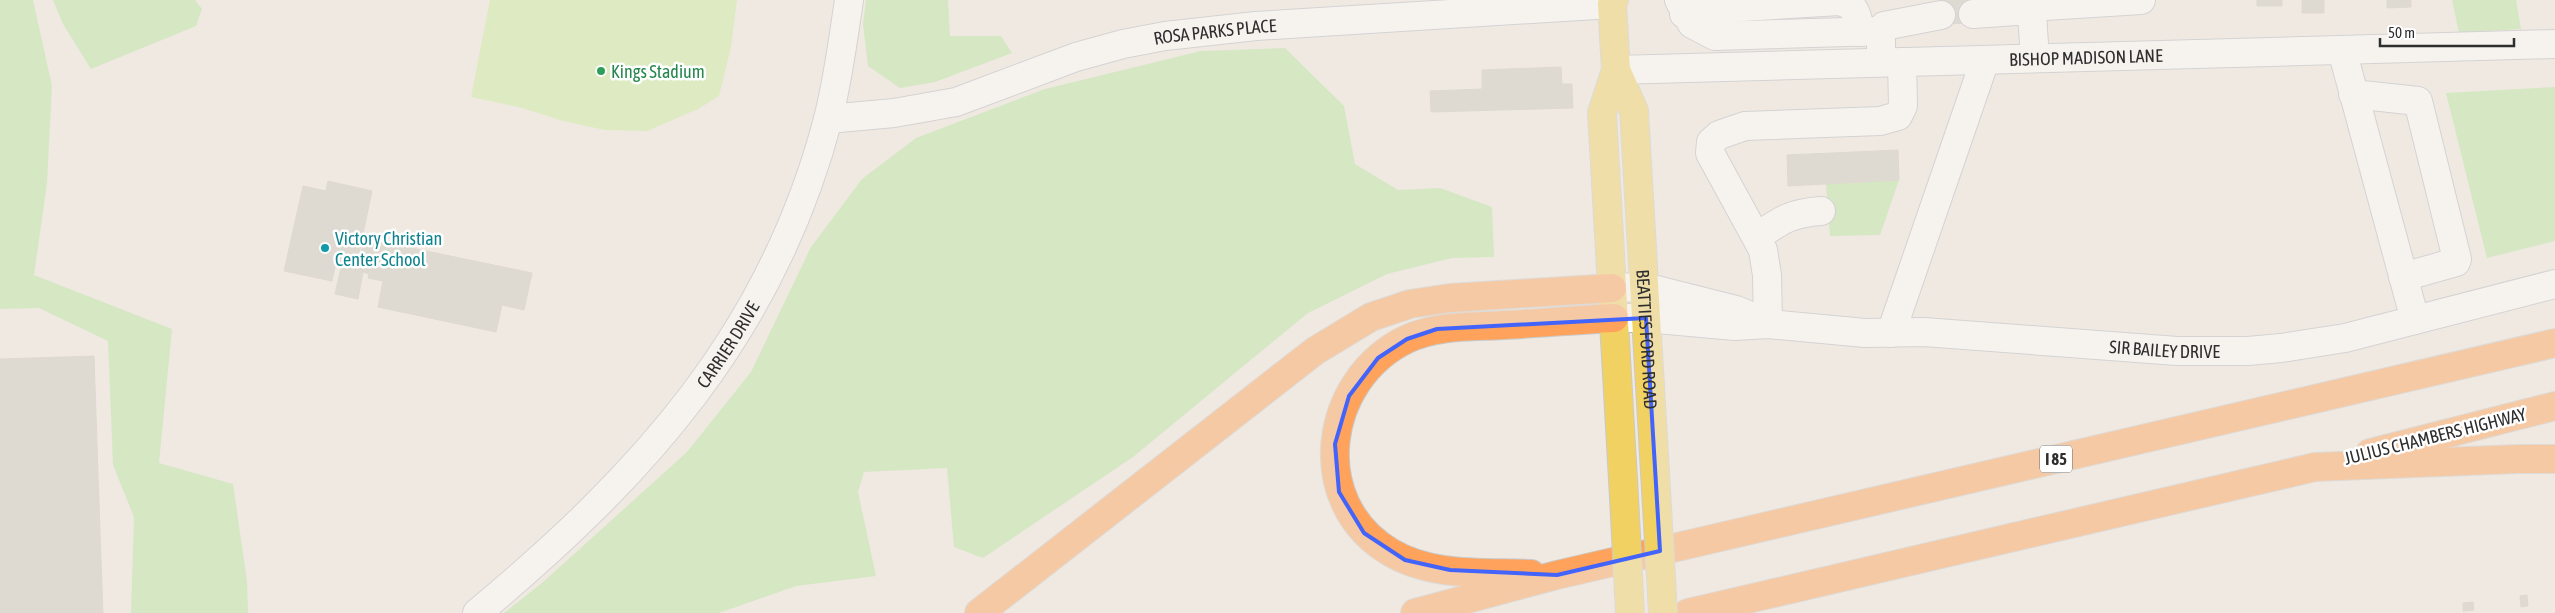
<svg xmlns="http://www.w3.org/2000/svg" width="2555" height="613" font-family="'Asap Condensed',sans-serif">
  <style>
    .green { fill: #b6e59e }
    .pitch { fill: #c9ec9a }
    .building { fill: #cbc7bf; stroke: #cbc5ba }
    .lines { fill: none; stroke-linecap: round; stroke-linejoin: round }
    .minor-casing { stroke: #b4b7c1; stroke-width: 30 }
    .major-casing { stroke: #c9c9c9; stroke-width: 30 }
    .highway-casing { stroke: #c9c9c9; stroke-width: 30 }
    .minor { stroke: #fff; stroke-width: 28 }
    .major { stroke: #f2d163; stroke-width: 28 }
    .highway { stroke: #ffa35c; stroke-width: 28 }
    .major-bridge-casing { stroke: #c9c9c9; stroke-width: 30; stroke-linecap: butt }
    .major-bridge { stroke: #f2d163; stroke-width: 28 }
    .marked { fill: none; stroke: #4264fb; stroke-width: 4; stroke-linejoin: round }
    .leisure-dot { fill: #2e9e5b; stroke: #fff; stroke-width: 2 }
    .culture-dot { fill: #0f9aa8; stroke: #fff; stroke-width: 2 }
    .labels { text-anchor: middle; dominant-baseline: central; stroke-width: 5; stroke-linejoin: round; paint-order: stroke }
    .shield { fill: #fff; stroke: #6d6d6d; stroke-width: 1 }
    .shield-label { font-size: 16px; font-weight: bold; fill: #2e2e2e }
    .street-label { font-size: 18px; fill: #2e2e2e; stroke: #fff }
    .leisure-label { font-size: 18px; fill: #27864d; stroke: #fff; text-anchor: start }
    .culture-label { font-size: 18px; fill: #0d838f; stroke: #fff; text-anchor: start }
  </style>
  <rect width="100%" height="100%" fill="#efe9e1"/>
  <path class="green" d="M0,0H33L52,86L47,183L34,275L172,329L159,463L233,484L247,581L248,613H131L134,517L113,465L108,341L39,308L0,309Z
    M53,0H195L202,9L196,26L91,69L63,24Z
    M866,0H948L950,36H1001L1012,53L935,82L900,88L868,66L863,24Z
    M2452,0H2516L2521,29L2459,33Z
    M1285,48L1344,106L1355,164L1398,190L1440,188L1492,207L1494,257L1452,258L1387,274L1308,313L1133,457L983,558L954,547L947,468L864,472L858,492L876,576L796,586L719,613H504L542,583L687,452L751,372L811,247L862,179L916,138L1045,89L1201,51Z
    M2555,87V241L2487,258L2446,93Z
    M1899,180L1880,235L1830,236L1826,184Z"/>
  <path class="pitch" d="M490,0H737L731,47L719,96L698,109L647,131L605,130L563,121L519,107L471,97Z"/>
  <path class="building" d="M1941,0H1972L1973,23L1941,24Z
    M2257,0H2282V6H2257Z
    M2302,0H2324V13H2302Z
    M2387,0H2411V7L2387,8Z
    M1561,67L1562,84H1572L1573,108L1431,112L1430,91L1482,89V70Z
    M1898,150L1899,180L1788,186L1787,155Z
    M328,181L372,191L358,258L360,259L364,238L532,273L524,310L502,305L496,332L378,307L383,281L368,278L369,274L363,272L358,299L335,294L341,268L335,267L332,281L284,271L303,186L326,191Z
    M94,356L100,531L0,535V359Z
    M100,531L103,613H0V535Z
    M2527,595L2528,606L2521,607L2520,596Z
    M2473,602L2474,610L2463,611V603Z"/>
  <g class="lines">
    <defs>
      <g id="minor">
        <path d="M1679,0L1692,24L1715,36L1881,31"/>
        <path d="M2031,0L2035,58"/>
        <path d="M1684,14L1742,7L1839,1C1858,6 1856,15 1861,32"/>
        <path d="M1973,14L2031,10L2045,6L2141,0"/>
        <path d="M1881,48V30L1884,26L1941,15"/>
        <path d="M2342,50L2415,320"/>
        <path id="s1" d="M1616,70L2555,44"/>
        <path d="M2353,94L2418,101L2457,259L2456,262L2403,277"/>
        <path id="s2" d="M828,119L894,113L956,102L1076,57L1123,44L1165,36L1256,26L1612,4"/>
        <path d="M1757,237C1781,220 1791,213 1821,211"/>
        <path d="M1612,288L1645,287L1736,310L1753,317"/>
        <path id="s3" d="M1614,318H1646L1735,326L1768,324L1865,333L1924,332L2177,351H2248L2281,348L2345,338L2555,284"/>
        <path d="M1768,324L1767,275L1763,250L1710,153L1711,142L1719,135L1745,126L1880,121L1898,116L1903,106L1902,62"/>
        <path d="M1891,333L1985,60"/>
        <path id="s4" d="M477,613C643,475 772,333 828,119C838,80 843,40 849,0"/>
      </g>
      <g id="major">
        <path id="s5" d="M1614,0L1612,4L1616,70L1634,111L1656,489"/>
        <path d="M1616,70L1602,113L1624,497"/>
      </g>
      <path id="highway" d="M2370,453L2555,406
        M1531,574C1484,572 1431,577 1390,552C1306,502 1323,379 1407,339C1437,325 1471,327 1504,325C1540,323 1577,320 1614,318
        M979,613L1315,351L1371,317L1410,304L1450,298L1612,288
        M1415,613L1557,575L2555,343
        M1688,613L2315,467L2518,459H2555"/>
    </defs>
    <use href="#minor" class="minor-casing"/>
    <use href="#major" class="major-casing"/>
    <use href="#highway" class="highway-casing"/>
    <use href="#minor" class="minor"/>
    <use href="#major" class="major"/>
    <use href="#highway" class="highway"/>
    <defs>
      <path id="major-bridge" d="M1656,489L1663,613
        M1624,497L1630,613"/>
    </defs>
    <use href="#major-bridge" class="major-bridge-casing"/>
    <use href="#major-bridge" class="major-bridge"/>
  </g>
  <path d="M0 0H2555V613H0ZM1646,318L1660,551L1557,575L1450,570L1405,560L1364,533L1339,492L1335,444L1349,396L1378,358L1407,339L1437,329Z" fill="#efe9e1" fill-opacity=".55" fill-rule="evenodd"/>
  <path class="marked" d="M1646,318L1660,551L1557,575L1450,570L1405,560L1364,533L1339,492L1335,444L1349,396L1378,358L1407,339L1437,329Z"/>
  <circle class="leisure-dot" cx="601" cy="71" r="5"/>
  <circle class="culture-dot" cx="325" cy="248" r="5"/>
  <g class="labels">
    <rect class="shield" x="2040" y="445.5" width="32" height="27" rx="4"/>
    <g class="shield-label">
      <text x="2056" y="459">I 85</text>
    </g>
    <g class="street-label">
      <text stroke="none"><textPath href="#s2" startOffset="399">ROSA PARKS PLACE</textPath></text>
      <text stroke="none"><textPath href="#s1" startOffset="470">BISHOP MADISON LANE</textPath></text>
      <text stroke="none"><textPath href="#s5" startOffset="344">BEATTIES FORD ROAD</textPath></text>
      <text stroke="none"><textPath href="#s4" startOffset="369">CARRIER DRIVE</textPath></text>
      <text stroke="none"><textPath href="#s3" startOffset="552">SIR BAILEY DRIVE</textPath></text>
      <text transform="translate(2435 436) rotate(-14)">JULIUS CHAMBERS HIGHWAY</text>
    </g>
    <g class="leisure-label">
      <text x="611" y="71">Kings Stadium</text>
    </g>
    <g class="culture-label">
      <text x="335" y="238">Victory Christian<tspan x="335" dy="21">Center School</tspan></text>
    </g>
  </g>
  <path d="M2380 38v8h134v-8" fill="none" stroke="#2e2e2e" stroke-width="2.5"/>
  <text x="2388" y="38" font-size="15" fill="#2e2e2e" stroke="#ffffff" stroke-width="4" paint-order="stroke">50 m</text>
</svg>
